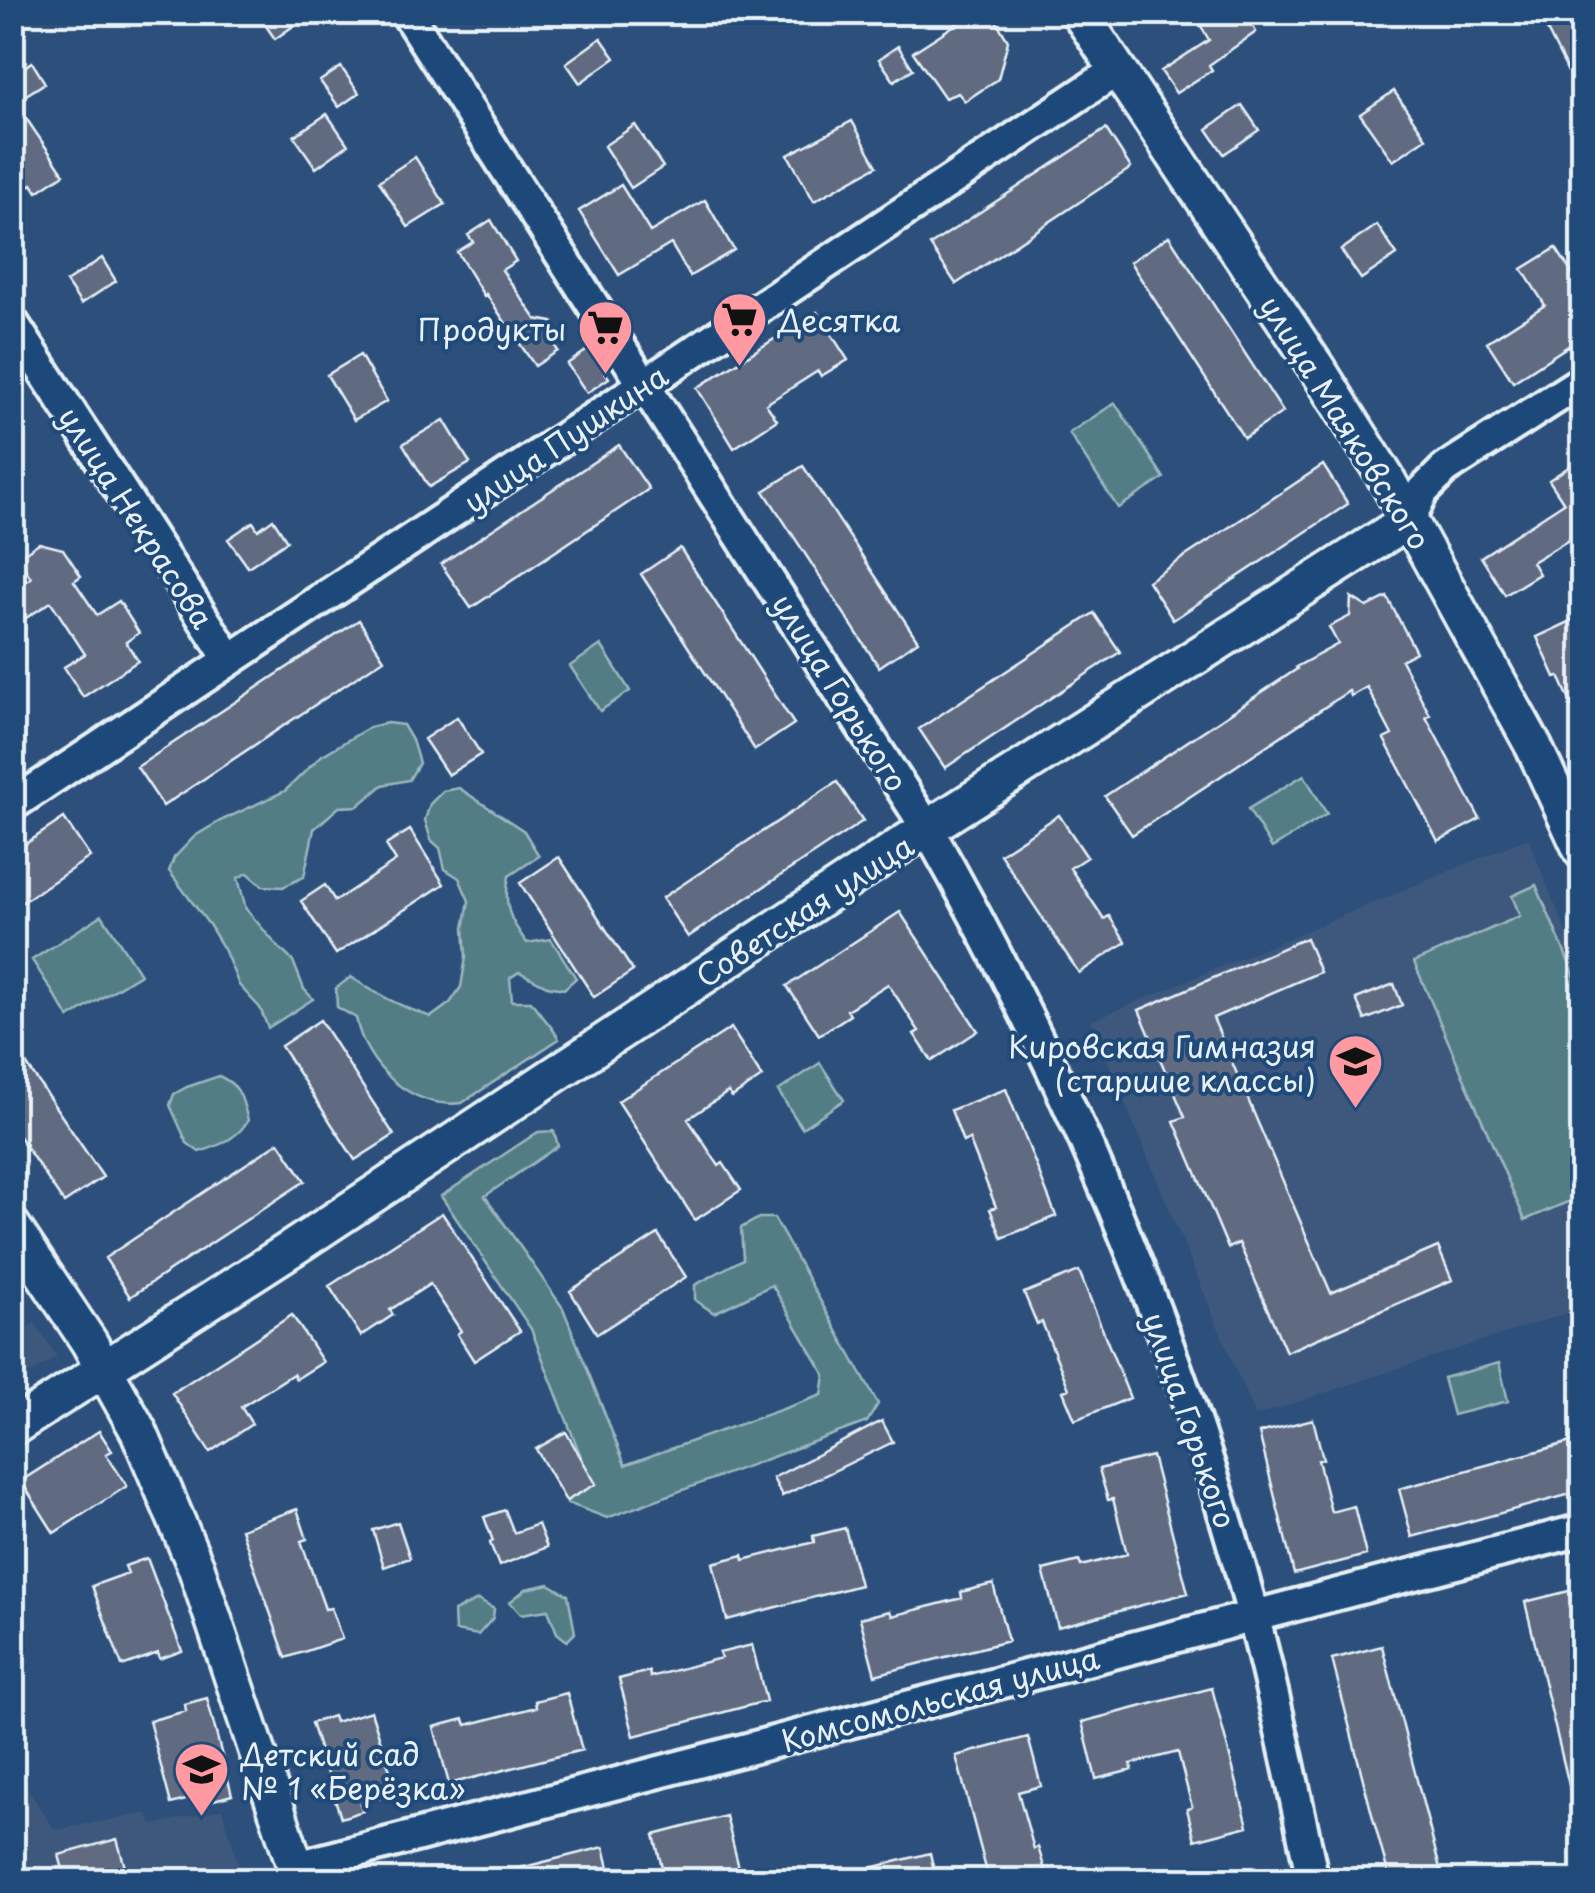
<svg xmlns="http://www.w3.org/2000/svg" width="1595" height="1893" font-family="'Playpen Sans',sans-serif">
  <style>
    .built { fill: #3c587c }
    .green { fill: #527d85; stroke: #9db7be; stroke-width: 2.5 }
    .building { fill: #606a80; stroke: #e8f1f8; stroke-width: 2.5 }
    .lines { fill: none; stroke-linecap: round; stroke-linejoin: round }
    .minor-casing { stroke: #e8f1f8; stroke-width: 38 }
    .tertiary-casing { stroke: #e8f1f8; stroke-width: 42 }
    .minor { stroke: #1f4a7a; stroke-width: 30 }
    .tertiary { stroke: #1f4a7a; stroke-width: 35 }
    .labels { text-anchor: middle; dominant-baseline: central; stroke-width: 8; stroke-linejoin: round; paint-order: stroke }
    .poi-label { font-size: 30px; fill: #e8f1f8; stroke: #1f4a7a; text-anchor: start }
    .street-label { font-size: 30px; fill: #e8f1f8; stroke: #1f4a7a }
  </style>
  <rect width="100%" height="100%" fill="#2c507b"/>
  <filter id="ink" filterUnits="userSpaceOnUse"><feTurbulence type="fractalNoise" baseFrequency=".01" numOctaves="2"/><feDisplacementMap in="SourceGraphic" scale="20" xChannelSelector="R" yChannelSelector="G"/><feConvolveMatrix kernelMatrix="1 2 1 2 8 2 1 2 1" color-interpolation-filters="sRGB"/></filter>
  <g filter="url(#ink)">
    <path class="built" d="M1528,838L1582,971V1308L1255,1416L1091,1021Z
      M12,1318L22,1331L35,1323L57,1357L13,1385Z
      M12,1765L55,1830L148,1813L152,1825L222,1809L243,1880H15L12,1871Z"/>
    <path class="green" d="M1115,403L1164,478L1118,508L1069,433Z
      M601,645L630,691L600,711L570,666Z
      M387,723L403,725L412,740L419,763L409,780L383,785L358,806L339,807L314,829L304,877L283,887L263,886L248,873L238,878L246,909L279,948L293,961L304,989L313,999L268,1028L260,1008L239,985L224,949L210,926L169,871L174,858L195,836L220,821L285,791L321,756L370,727Z
      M1304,775L1327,814L1272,848L1248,809Z
      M459,788L524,831L539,856L509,876C503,905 509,919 527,943L551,939L576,978L564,989L547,986L519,972L510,978L512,1001H531C540,1015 551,1024 559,1039L462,1103C412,1110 365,1066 356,1018L337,1007L336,988L351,977C377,995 401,1007 431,1017L450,1003L461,987L466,957L464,928L469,901L459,878L445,869L440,848L431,840L425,820L430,804L443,791Z
      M1536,885L1582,993V1196L1525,1220L1414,962L1520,916L1512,896Z
      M102,915L140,974L69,1018L32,960Z
      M820,1063L844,1100L802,1128L778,1091Z
      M219,1076C242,1087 241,1097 248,1120C239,1137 217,1147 199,1152L187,1143L170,1105L174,1094L187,1087Z
      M554,1131L558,1146L485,1196L563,1308L625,1465L822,1395L825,1375L772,1285L714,1313L695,1300V1285L743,1259L741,1228L759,1218H774L878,1404L867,1422L607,1518L567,1503L568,1478L585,1467L531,1329L441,1196L538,1132Z
      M1499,1363L1508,1401L1453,1415L1443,1378Z
      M549,1584L568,1595L575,1633L567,1641L557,1633L548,1610L521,1614L510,1602L526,1589Z
      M478,1600L494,1609L493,1618L478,1635L455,1631L454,1611Z"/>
    <path class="building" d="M273,12H313L275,39L262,20Z
      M975,12H991L1008,41L998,79L965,101L958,93L945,98L913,52Z
      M1193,12H1245L1256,32L1209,65L1212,70L1176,93L1161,71L1209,40Z
      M1538,12H1582V100Z
      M601,38L615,58L580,83L566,63Z
      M898,46L913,69L894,81L879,59Z
      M32,62L45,83L15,102L64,174L37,192L32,184L12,197V75Z
      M341,67L359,93L339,107L320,81Z
      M1394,91L1426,138L1393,161L1360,114Z
      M1242,105L1259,130L1224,154L1207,129Z
      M327,114L348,145L316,168L294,136Z
      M852,121L877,166L814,201L788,155Z
      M635,125L663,167L631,188L604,146Z
      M1106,129L1131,168L956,284L930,245Z
      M415,157L445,204L408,227L379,181Z
      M621,185L650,232L705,200L734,250L690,276L671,244L619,275L579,211Z
      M491,220L516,261L502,270L536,319L553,322L551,340L558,351L535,366L486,294L484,296L457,252L473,242L468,235Z
      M1377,225L1397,255L1361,279L1341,250Z
      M1169,236L1283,412L1244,438L1130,262Z
      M1556,248L1582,289V337L1513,382L1487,342L1545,305L1522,269Z
      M102,258L116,281L81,304L66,282Z
      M817,312L848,360L821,376L818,371L766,404L777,420L734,448L697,388Z
      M589,349L609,378L587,393L567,364Z
      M360,355L387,401L354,420L327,375Z
      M444,420L470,463L429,487L403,444Z
      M619,445L649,489L471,608L441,564Z
      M1582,458V532L1532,562L1539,574L1505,595L1481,557L1564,503L1549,480Z
      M1323,465L1348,504L1173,620L1148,581Z
      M803,466L918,641L879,667L764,491Z
      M273,519L287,541L248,567L228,539L253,522L258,530Z
      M39,543L63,549L81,576L74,581L97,615L119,601L139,633L126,642L138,661L83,697L64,667L85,654L51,602L12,627V590L31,578L18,557Z
      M680,548L794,724L755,750L641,574Z
      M1351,597L1367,607L1387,597L1416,652L1401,660L1430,715L1426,717L1480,819L1438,841L1384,739L1392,735L1367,687L1351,696L1349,691L1132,835L1105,796L1297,669L1296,667L1338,644L1329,627L1350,616Z
      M1094,613L1120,652L945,768L919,729Z
      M1582,616V728L1559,676L1555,677L1537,637Z
      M359,620L384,659L163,806L137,767Z
      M457,717L481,754L448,775L424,739Z
      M837,782L863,821L688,937L662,898Z
      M1059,815L1087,857L1070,868L1104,919L1109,916L1126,942L1079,973L1000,854Z
      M64,818L90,857L12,909V853Z
      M410,830L444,884L336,954L301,901L325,885L335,901L396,861L386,845Z
      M559,857L633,971L594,997L520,883Z
      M900,912L978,1031L932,1061L914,1034L919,1031L888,984L847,1010L850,1015L819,1035L787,986Z
      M1306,938L1320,972L1213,1018L1331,1293L1438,1247L1452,1280L1286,1352L1239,1243L1228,1248L1212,1210L1174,1121L1185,1117L1139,1010Z
      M1394,984L1402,1005L1365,1020L1356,999Z
      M320,1020L394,1135L355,1160L281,1046Z
      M731,1028L762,1077L732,1097L728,1092L688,1119L719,1166L723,1163L741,1190L695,1220L618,1101Z
      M12,1043L103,1177L64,1203L12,1126Z
      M1006,1089L1056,1216L1002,1238L990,1209L996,1207L969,1139L963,1142L951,1110Z
      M279,1142L305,1181L130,1297L105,1258Z
      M442,1213L520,1331L474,1361L457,1334L461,1331L430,1284L390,1310L393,1315L361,1336L329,1286Z
      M658,1234L686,1277L597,1334L570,1291Z
      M1079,1271L1130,1398L1075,1420L1063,1391L1069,1389L1042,1322L1037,1324L1024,1293Z
      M292,1315L323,1362L296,1379L293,1374L241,1407L252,1424L210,1452L172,1393Z
      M1313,1419L1323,1459L1318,1460L1331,1512L1354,1506L1366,1555L1294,1574L1259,1433Z
      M882,1421L893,1442L782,1496L773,1478Z
      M99,1431L112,1451L106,1454L127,1486L54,1533L21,1481Z
      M566,1432L596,1484L566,1501L536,1449Z
      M1582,1439V1491L1412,1537L1399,1489Z
      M1152,1456L1188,1593L1058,1627L1043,1570L1079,1561L1081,1566L1127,1554L1113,1499L1108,1500L1099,1469Z
      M297,1509L307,1539L301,1541L325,1609L331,1608L342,1639L286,1658L241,1529Z
      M505,1510L514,1533L538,1524L547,1547L499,1566L490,1543L493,1541L484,1517Z
      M398,1522L410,1558L384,1567L373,1530Z
      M845,1528L860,1585L727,1620L713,1563L743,1555L744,1560L814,1542L813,1536Z
      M147,1558L182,1651L160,1659L158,1653L122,1666L92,1586L128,1573L125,1566Z
      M993,1584L1008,1641L875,1675L860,1618L890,1611L892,1616L962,1598L961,1592Z
      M1577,1589L1582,1612V1805L1574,1806L1525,1602Z
      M752,1645L766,1701L634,1736L619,1679L649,1671L650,1677L721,1658L719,1653Z
      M1382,1646L1443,1880H1390L1374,1822L1332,1659Z
      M1212,1688L1248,1826L1195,1840L1187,1809L1192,1807L1178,1752L1131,1764L1132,1770L1096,1779L1082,1722Z
      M567,1693L582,1750L449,1784L434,1727L464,1719L466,1725L536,1707L535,1701Z
      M207,1698L232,1795L210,1801L208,1794L171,1804L149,1721L186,1711L185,1704Z
      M371,1711L397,1793L360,1804L363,1811L341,1818L311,1723L333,1716L335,1722Z
      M1028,1737L1041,1786L1018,1792L1034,1849L1038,1847L1048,1880H989L956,1756Z
      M726,1816L742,1880H665L654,1835Z
      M117,1839L125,1867L110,1871L112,1880H66L59,1855Z
      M604,1847L612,1880H501L500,1873Z
      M930,1853L936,1880H852L851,1873Z"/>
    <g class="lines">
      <defs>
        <path id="minor" d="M406,12L927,828C1067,1075 1180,1340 1253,1615C1277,1703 1294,1792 1313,1880
          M12,322L230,660
          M1409,520L1423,491L1445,469L1582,381
          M12,805L1117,70
          M297,1867L1582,1530"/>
        <path id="tertiary" d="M1079,12L1322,376L1386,478L1534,747L1582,851
          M12,1226L89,1342L139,1432L196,1567L300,1880
          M12,1428L294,1247L900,846L1409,520"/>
      </defs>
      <use href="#minor" class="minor-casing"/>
      <use href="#tertiary" class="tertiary-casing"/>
      <use href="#minor" class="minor"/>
      <use href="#tertiary" class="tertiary"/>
    </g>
  </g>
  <defs>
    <symbol id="supermarket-pin" viewBox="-11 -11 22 30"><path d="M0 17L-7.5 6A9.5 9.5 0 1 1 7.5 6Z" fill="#ff9aa2" stroke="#1f4a7a"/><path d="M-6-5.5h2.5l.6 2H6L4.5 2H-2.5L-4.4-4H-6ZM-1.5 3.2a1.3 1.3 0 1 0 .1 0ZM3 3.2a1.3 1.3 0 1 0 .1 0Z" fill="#111"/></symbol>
    <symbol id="school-pin" viewBox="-11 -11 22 30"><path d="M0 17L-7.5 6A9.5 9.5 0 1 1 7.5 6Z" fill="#ff9aa2" stroke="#1f4a7a"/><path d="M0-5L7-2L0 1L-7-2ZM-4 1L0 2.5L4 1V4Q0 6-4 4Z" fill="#111"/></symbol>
  </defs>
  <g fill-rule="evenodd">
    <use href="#supermarket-pin" x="708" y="288" width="63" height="86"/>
    <use href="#supermarket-pin" x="574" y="296" width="63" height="86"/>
    <use href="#school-pin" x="1324" y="1030" width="63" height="86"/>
    <use href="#school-pin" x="170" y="1738" width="63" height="86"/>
  </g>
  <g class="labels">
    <g class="poi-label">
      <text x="778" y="319">Десятка</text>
      <text x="566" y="328" text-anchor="end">Продукты</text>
      <text x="1316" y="1045" text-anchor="end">Кировская Гимназия<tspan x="1316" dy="34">(старшие классы)</tspan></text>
      <text x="241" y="1753">Детский сад<tspan x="241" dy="34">№ 1 «Берёзка»</tspan></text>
    </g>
    <g class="street-label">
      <text transform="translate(1346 422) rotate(58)">улица Маяковского</text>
      <text transform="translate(565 438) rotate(-34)">улица Пушкина</text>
      <text transform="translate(137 517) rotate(57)">улица Некрасова</text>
      <text transform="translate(841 692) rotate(58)">улица Горького</text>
      <text transform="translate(804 910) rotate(-33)">Советская улица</text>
      <text transform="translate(1191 1420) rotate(71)">улица Горького</text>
      <text transform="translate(940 1698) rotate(-15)">Комсомольская улица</text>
    </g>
  </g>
  <rect width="1595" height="1893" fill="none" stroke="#1f4a7a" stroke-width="50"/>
  <rect x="25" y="25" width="1545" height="1843" fill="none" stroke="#e8f1f8" stroke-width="4" filter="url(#ink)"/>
</svg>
